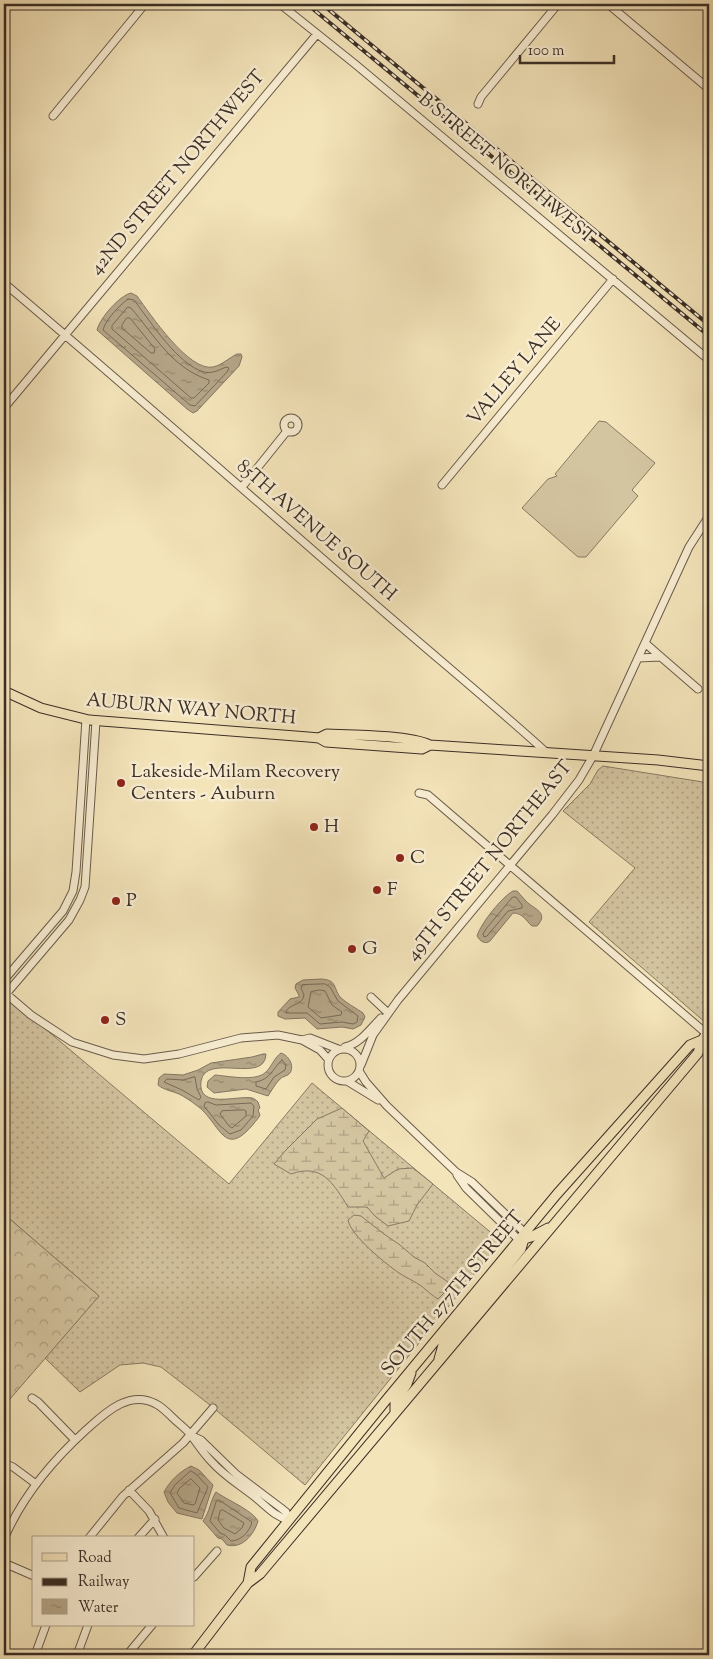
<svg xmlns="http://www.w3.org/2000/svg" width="713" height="1659" font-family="'Sorts Mill Goudy',serif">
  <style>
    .grass { fill: url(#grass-dots); stroke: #877a64 }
    .forest { fill: url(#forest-crowns); stroke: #877a64 }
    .wetland { fill: url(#wetland-marsh); stroke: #877a64 }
    .pitch { fill: #d4c5a1; stroke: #877a64 }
    .water { fill: url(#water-ripples); stroke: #847661 }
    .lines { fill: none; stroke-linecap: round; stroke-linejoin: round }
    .shore { stroke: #786a57; stroke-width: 1 }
    .minor-casing { stroke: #685c4b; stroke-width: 9 }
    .major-casing { stroke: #3a2e26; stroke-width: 11 }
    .minor { stroke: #f8edd2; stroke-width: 7 }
    .major { stroke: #f4e4ba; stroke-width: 9 }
    .rail-casing { stroke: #3a2e26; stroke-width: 4 }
    .rail { stroke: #f8edd2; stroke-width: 2; stroke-dasharray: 5.5; stroke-linecap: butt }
    .poi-dot { fill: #8f2418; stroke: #f8edd2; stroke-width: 2 }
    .labels { text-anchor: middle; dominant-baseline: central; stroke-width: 5; stroke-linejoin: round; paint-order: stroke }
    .street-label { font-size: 19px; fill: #3a2e26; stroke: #f8edd2 }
    .poi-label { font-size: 19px; fill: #3a2e26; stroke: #f8edd2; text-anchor: start }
  </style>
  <defs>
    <pattern id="grass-dots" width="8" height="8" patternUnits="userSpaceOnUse" patternTransform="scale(1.25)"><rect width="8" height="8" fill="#d4c5a1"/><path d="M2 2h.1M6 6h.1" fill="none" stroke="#ada083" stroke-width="1.8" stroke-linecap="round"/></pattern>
    <pattern id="forest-crowns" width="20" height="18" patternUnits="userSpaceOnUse" patternTransform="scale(1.25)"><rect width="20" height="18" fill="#d4c5a1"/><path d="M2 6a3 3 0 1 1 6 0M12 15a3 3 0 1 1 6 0" fill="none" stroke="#ada083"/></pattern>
    <pattern id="wetland-marsh" width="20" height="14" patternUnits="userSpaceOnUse" patternTransform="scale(1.25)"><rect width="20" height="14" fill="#d4c5a1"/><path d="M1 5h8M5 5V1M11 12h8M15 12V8" fill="none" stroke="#ada083"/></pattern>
    <pattern id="water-ripples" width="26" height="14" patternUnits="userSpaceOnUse" patternTransform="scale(1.25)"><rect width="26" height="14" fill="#b5a688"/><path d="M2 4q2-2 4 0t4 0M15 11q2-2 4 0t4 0" fill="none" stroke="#94886f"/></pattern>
  </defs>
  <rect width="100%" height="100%" fill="#f4e4ba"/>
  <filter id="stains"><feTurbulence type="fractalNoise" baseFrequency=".004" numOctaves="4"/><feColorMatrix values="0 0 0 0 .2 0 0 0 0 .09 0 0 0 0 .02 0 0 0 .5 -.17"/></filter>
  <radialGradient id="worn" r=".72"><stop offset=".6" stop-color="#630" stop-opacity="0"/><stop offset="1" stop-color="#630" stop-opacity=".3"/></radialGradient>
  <path class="grass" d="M603,766L709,783V1019L706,1023L589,922L635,868L563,811L590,784L598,770Z
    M4,994L229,1184L312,1083L501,1241L305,1485L210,1405L161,1367L143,1363L120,1365L80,1392L45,1358L99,1296L4,1214Z"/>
  <path class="forest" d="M4,1214L99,1296L4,1406Z"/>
  <path class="wetland" d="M342,1108L369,1131L363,1141L384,1178L398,1169L413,1168L433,1184L417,1205L409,1221L388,1226L375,1216L367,1207H348C333,1183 322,1163 291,1174L274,1164L286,1150L317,1119Z
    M354,1215L361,1216L384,1234L400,1245L414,1257L425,1263L435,1273L448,1282L449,1288L438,1299C433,1296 431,1294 426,1290C419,1283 408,1279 399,1273C386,1264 351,1236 348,1220Z"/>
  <path class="pitch" d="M599,421L606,422L655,463L632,490L638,496L586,557H578L522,508L548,479L557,476L555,474Z"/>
  <path class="water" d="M131,293L137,296C150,314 189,372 213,367C222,365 229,358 237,354H241L242,357L239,366L197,411L193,413L187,409L97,330C100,318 119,296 131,293Z
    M513,891H517C520,894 523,898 526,901C533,909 550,912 537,926H532C526,921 523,913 513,913L490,941C485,945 480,941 477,936C481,923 502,897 513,891Z
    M321,979C337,980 333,987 340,997C346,1003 356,1008 363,1013L365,1017L361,1025L353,1029L342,1027L317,1029L305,1018L285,1019L278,1016V1012L290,999L299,997V995L295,988L296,984L303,980Z
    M281,1053C288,1055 295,1065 290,1073C288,1076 283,1076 280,1079C275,1084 272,1090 268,1096L246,1089L214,1093L207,1087L208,1081L215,1075C228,1076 256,1082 266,1072C272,1066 274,1058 281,1053Z
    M263,1054H266C265,1085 206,1052 201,1081C197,1110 238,1095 252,1098C255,1099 256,1100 258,1102L260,1108L258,1110L260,1115L259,1117C223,1165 222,1123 196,1105C191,1101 185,1097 179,1094C172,1091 164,1090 158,1085L159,1078L164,1074L183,1075L198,1070L211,1063L252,1057Z
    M191,1466L199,1470L213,1485L202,1519L177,1513L168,1502L164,1492C170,1481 179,1472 191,1466Z
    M216,1492C227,1500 252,1510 258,1521C254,1535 242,1549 227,1545L222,1539L218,1538L203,1521C210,1512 210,1501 216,1492Z"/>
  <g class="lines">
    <path class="shore" d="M128,299L134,300C150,321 178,365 204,372C212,374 219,370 226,367L229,368L227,372L195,406L190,405L103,330C106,319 119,306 128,299Z
      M128,307L131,308C155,336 172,368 209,380V383L194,398H191L112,329V326Z
      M127,318H130L155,349L154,353H151L122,328V325Z
      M513,897H516L522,905V908L508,911L487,936L484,937L483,934L486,929Z
      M325,984L330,987L338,1001L358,1016L357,1022L353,1024L342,1022L320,1024L307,1013H286V1011C293,1002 302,1006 304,995L301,988L302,985Z
      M320,990L325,991L332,1005L342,1012L341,1015L321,1018L308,1007L311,992Z
      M282,1060L286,1065L285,1070L274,1077L266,1089L256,1086V1082C271,1079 272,1069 282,1060Z
      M195,1077L197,1089L201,1097L199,1100L182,1090L164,1082L167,1079L183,1080Z
      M208,1102L216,1105L251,1103L254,1106L253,1116L241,1130L230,1134L219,1125L204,1106L205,1103Z
      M244,1110L246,1111V1116L232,1128L229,1126L220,1114L222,1111Z
      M191,1471L196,1474L208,1487L197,1513L179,1508L170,1493L175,1485Z
      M191,1479L200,1488L195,1504L193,1505L184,1503L177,1493L179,1489Z
      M219,1500L252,1522C250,1531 241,1541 231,1541L225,1535L220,1533L210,1521L216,1502Z
      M223,1510L244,1523L242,1528L235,1534L224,1528L218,1520L220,1511Z"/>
    <defs>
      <path id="minor" d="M280,4L355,64L709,360
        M608,4L709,89
        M478,104L481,97L558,4
        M53,116L145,4
        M4,283C132,391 257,502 384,612C438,659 493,704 546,752
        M4,408L317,34
        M284 425a7 7 0 1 1 14 0a7 7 0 1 1-14 0Z
        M442,485L613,279
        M242,487L287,431
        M661,657L698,689
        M638,658L661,657L645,643
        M419,793L428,795L707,1034
        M4,980L63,911L73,891L76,872L86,719
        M4,992L31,1015L72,1042L113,1055L144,1059L179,1054L241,1038L278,1035L302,1040
        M6,994L69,920L80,900L85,887L86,873L96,721
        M371,997L387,1012
        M345,1047C360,1044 370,1029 381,1018
        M328 1065a16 16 0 1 1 32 0a16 16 0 1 1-32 0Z
        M328,1059L320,1050L302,1040L310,1038L338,1049
        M361,1065L373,1035L398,1000L552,815L579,780L593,756L689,547L709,516
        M359,1071L366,1082L387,1106L456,1172L472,1182L525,1233
        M347,1081L378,1100
        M457,1175L466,1188L519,1240
        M32,1398L38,1402L75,1440
        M190,1435L201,1440L236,1474L281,1508L286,1512L289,1520
        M4,1463L13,1467L36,1484
        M129,1490L149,1511L164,1538
        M89,1538L123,1496L183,1443L213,1408
        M138,1538L155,1519
        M4,1539C22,1497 53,1460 86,1430C104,1414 129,1389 156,1404C162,1407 168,1413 173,1418C179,1424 185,1428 190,1434C197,1443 203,1453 211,1461C224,1476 240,1485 255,1497C266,1506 275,1517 289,1520
        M4,1563L34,1576
        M194,1577L217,1551
        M35,1655L46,1625
        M77,1655L88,1625
        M127,1655L152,1625"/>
      <path id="major" d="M4,691L41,708L89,720L308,737L319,738L326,742L422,749L430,745
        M319,738L327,734C353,735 408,735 430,745L658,760L709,766
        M521,1240L531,1237L548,1228
        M439,1359L443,1345L521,1249L525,1236
        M395,1412V1402L407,1384L411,1373
        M248,1583L251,1567L387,1399L557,1194L690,1045L702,1040
        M193,1655L248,1583L260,1574L698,1053L702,1040L709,1031"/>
    </defs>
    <use href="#minor" class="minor-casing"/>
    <use href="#major" class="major-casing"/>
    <use href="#minor" class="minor"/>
    <use href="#major" class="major"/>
    <defs>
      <path id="rail" d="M307,4L709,336
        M322,4L709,325"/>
    </defs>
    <use href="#rail" class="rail-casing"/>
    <use href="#rail" class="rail"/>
  </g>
  <g class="poi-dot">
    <circle cx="121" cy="783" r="5"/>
    <circle cx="314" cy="827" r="5"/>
    <circle cx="400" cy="858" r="5"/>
    <circle cx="377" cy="890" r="5"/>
    <circle cx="116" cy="901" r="5"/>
    <circle cx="352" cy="949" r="5"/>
    <circle cx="105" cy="1020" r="5"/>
  </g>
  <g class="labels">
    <g class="street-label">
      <text transform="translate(506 169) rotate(40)">B STREET NORTHWEST</text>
      <text transform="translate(178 173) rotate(-50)">42ND STREET NORTHWEST</text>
      <text transform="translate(515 372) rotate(-50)">VALLEY LANE</text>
      <text transform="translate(316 531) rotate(41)">85TH AVENUE SOUTH</text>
      <text transform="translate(191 710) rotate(5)">AUBURN WAY NORTH</text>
      <text transform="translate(490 861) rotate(-51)">49TH STREET NORTHEAST</text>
      <text transform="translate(453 1294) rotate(-50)">SOUTH 277TH STREET</text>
    </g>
    <g class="poi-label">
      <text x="131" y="772">Lakeside-Milam Recovery<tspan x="131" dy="22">Centers - Auburn</tspan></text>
      <text x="324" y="827">H</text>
      <text x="410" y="858">C</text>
      <text x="387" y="890">F</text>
      <text x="126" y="901">P</text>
      <text x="362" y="949">G</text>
      <text x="115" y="1020">S</text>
    </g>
  </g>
  <rect width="713" height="1659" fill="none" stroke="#f4e4ba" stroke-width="20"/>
  <rect x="5" y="5" width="703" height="1649" fill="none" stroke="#3a2e26" stroke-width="2.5"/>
  <rect x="10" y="10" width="693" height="1639" fill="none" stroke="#3a2e26"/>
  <rect x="32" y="1536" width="162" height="90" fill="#f8edd2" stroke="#aca18d"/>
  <rect x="42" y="1553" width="25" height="8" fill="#f4e4ba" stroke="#aca18d"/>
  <text x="78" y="1562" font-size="15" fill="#3a2e26">Road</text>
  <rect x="42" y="1578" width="25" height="8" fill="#3a2e26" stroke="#aca18d"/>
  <text x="78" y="1586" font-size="15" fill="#3a2e26">Railway</text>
  <rect x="42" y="1599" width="25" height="15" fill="url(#water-ripples)" stroke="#aca18d"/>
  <text x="78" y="1612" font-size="15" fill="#3a2e26">Water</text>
  <path d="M520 55v8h94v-8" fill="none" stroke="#3a2e26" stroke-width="2.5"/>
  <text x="528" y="55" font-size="15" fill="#3a2e26" stroke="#f8edd2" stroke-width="4" paint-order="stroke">100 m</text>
  <rect width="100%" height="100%" filter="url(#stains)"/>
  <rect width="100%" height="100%" fill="url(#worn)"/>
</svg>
